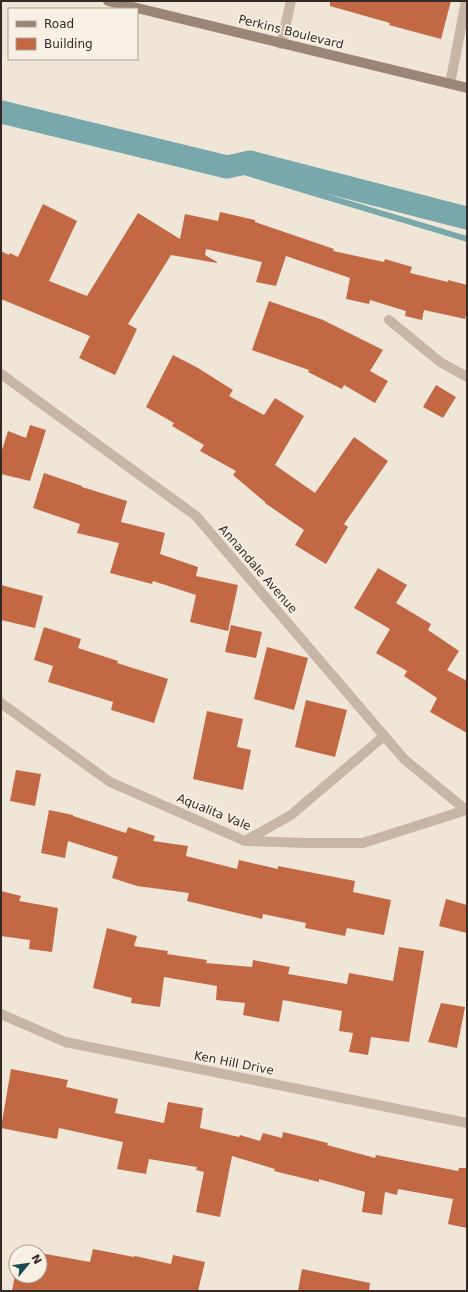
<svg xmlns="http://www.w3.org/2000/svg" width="468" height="1292" font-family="'DejaVu Sans',sans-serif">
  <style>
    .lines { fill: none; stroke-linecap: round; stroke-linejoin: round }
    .stream { stroke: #78a7ac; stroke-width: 6 }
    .canal { stroke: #78a7ac; stroke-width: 23 }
    .building { fill: #c26844 }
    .street { stroke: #c7b6a5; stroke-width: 10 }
    .secondary { stroke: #9a8576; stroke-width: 10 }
    .labels { text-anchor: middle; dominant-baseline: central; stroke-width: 3.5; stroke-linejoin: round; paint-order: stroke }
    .street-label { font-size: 12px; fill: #332a26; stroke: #f8f0e4 }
  </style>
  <rect width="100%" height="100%" fill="#f0e6d8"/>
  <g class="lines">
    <path class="stream" d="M227,167L467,239"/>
    <path class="canal" d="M1,112L227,167L250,162L467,218"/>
  </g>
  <path class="building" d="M330,1H451L441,39L389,25L390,23L330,6Z
    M43,204L77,221L49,281L87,296L138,213L180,239L185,214L218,221L220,212L255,220V222L334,249L333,251L384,262L385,259L412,267L410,273L448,282V280L467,285V310L465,319L424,310L422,320L405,316L406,311L370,300L369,304L346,299L350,278L286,256L276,286L256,282L262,262L206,249L205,255L217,262V263L171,255L128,324L137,329L115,375L79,358L90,336L1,299V251L9,255L10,253L18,257Z
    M269,301L323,320L383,350L370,371L388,381L375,403L344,385L342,389L308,372L309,370L252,350Z
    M173,355L198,368L233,390L229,396L264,415L275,398L304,416L275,465L315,493L354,437L388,461L344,524L348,527L326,564L295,545L304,530L265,503V502L233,475L236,471L200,451L204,445L172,426L174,423L146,407Z
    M436,385L456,397L443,418L423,407Z
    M30,425L46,430L30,481L1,474V453L8,431L26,438Z
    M44,473L82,486V487L127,501L121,522L165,533L160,554L198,567L196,576L238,585L228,631L190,622L196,595L153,581L152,584L110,573L119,543L77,533L80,524L33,508Z
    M378,568L407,585L396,603L431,624L428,630L459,651L447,670L467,681V733L430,712L437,698L404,676L407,671L376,653L390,629L354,608Z
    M1,585L43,596L35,628L1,620Z
    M231,625L262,632L256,658L225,652Z
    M44,627L81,639L78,648L118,661L117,663L168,679L154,723L111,710L113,702L48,682L53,666L34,660Z
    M267,647L308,658L294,710L254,699Z
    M306,700L347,710L335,757L295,747Z
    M207,711L243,719L237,747L251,750L243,790L193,779Z
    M16,770L41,774L35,806L10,801Z
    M49,810L73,815V816L126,833L128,827L155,836L153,841L188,846L186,856L237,869L239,860L278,869V866L355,881L353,892L391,900L384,935L347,928L345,936L305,928L306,923L263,914L262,919L187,901L189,893L137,886L112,878L118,857L68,841L65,858L41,853Z
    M1,891L21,896L19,901L58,908L52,952L29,949L30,940L1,936Z
    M446,899L467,905V933L439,926Z
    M107,928L137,936L134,946L168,951L167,954L207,960L206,963L252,967L253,960L290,967L288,974L347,984L349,973L393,981L399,947L424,951L409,1042L371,1037L368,1055L349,1052L353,1033L339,1031L342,1011L283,1000L279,1022L243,1015L245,1003L216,1000L217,986L164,977L160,1007L131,1003L132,998L93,988Z
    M441,1003L465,1007L457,1048L428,1042Z
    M11,1069L68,1080L66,1087L118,1099L115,1113L164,1123L168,1102L203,1108L200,1128L239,1137L240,1135L260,1141L263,1133L282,1138L283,1132L328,1143L327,1145L375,1158L376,1155L458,1171L459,1168H467V1228L448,1224L453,1199L398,1189L397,1195L385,1192L382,1215L362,1212L365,1192L319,1179V1182L274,1171L275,1169L232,1156L220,1217L196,1212L204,1172L196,1170L197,1167L149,1159L146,1174L117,1169L123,1142L59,1128L57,1139L1,1128Z
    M93,1249L134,1257L135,1256L171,1264L173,1255L205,1262L198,1291H12L16,1269V1276H40V1253L90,1262Z
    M302,1269L370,1283L369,1291H298Z"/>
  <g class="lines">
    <path class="street" d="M281,44L291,1
      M450,84L466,1
      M389,320L440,362L467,377
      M1,374L196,516L404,759L467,811
      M1,703L110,782L245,841L306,843H363L466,810
      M245,841L291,815L384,736
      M1,1014L65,1042L467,1123"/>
    <path class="secondary" d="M108,1L467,88"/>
  </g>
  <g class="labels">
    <g class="street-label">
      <text transform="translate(291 32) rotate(14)">Perkins Boulevard</text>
      <text transform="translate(258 569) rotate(49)">Annandale Avenue</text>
      <text transform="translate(214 812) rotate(22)">Aqualita Vale</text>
      <text transform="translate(234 1063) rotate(11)">Ken Hill Drive</text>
    </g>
  </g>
  <rect width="468" height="1292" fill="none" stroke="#332a26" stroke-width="4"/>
  <rect x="8" y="8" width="130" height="52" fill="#f8f0e4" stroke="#a9a198"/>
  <rect x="16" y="21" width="20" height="6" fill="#9a8576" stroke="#a9a198"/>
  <text x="44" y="28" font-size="12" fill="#332a26">Road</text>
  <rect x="16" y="38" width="20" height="12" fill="#c26844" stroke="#a9a198"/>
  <text x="44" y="48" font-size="12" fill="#332a26">Building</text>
  <g transform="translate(28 1264) rotate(61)"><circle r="19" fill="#f8f0e4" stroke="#a9a198"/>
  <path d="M0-3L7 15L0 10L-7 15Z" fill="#1d4d53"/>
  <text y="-6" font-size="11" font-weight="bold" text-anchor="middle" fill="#332a26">N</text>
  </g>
</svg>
